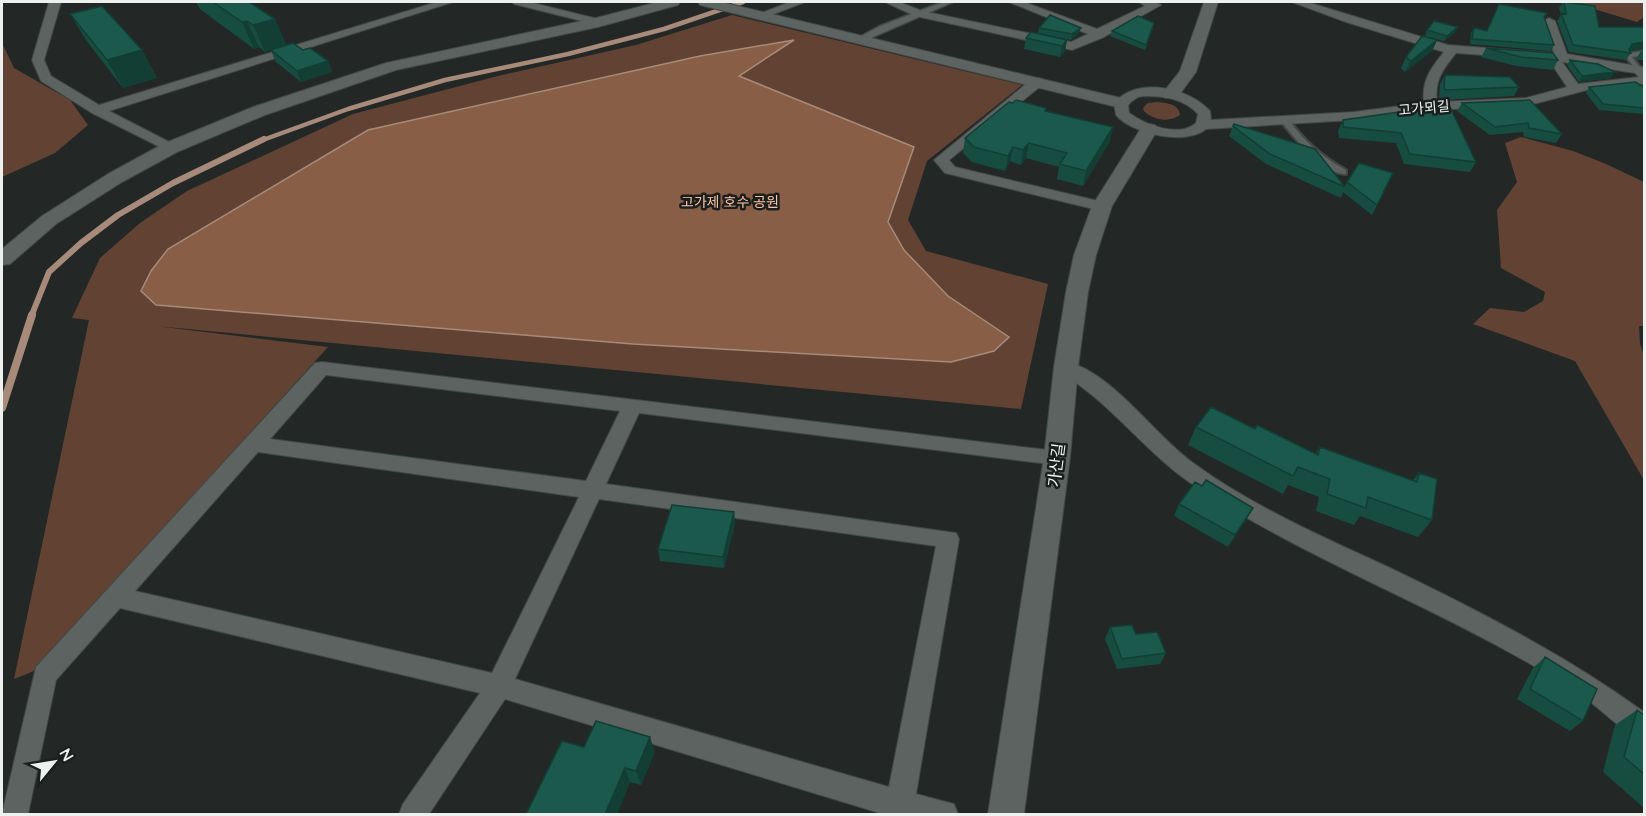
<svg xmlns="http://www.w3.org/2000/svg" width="1646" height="816" font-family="Quicksand,'Noto Sans KR',sans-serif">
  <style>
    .green { fill: #624333 }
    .water { fill: #895e47; stroke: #a78a79; stroke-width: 1.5 }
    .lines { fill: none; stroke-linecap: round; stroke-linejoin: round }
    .stream-far2 { stroke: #a78a79; stroke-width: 4.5 }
    .stream-far1 { stroke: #a78a79; stroke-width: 6 }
    .stream { stroke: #a78a79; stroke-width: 8 }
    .service-casing { stroke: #424746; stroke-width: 4 }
    .pedestrian-casing { stroke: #424746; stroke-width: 3 }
    .minor-casing { stroke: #424746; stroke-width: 2 }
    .tertiary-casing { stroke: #424746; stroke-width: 2 }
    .service { fill: #5d6361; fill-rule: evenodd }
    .pedestrian { fill: #5d6361; fill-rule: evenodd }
    .minor { fill: #5d6361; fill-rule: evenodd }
    .tertiary { fill: #5d6361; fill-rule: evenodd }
    .wall { fill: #164d40 }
    .shaded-wall { fill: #123e34 }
    .building { fill: #1a594b; stroke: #123e34; stroke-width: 1.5 }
    .labels { text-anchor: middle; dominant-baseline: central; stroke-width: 5; stroke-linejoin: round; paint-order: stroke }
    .far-street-label { font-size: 14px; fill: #ecf0ef; stroke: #1a1f1d }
    .far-park-label { font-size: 14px; fill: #fac1a3; stroke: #1a1f1d }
    .street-label { font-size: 16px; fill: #ecf0ef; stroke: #1a1f1d }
  </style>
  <rect width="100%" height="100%" fill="#232827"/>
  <path class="green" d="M1571,2H1644V17L1637,22Z
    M732,15L1022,85L927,161L908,220L926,251L1048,284L1021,409L156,326L328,347L34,671L14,679L89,320L72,318L100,258L140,223L187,191L353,114L498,76L636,45Z
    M2,43L14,68L70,100L88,125L55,153L2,177Z
    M1158,102C1167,103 1179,104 1180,115C1169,123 1153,120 1144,111L1143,108L1148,103Z
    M1521,137L1573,151L1606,164L1644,182V326H1639L1640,344L1644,355V480L1575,361L1473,324L1490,308L1524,312L1543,301L1545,292L1501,268L1497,210L1517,182L1505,143Z"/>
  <path class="water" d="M794,40L739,76L914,147L888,222L904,250L948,296L1009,337L994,351L951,362L633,344L156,305L141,291L151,271L168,249L368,130L700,56Z"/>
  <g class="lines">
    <path class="stream-far2" d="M260,141L348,109L445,80L568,54L664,29L743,2"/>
    <path class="stream-far1" d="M31,317L49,272L81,243L118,215L173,183L264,139"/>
    <path class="stream" d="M2,408L32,315"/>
    <defs>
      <path id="service" d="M1644,51V55L1632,57L1642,70L1637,71L1626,57L1629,53Z
        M1282,119H1288C1304,141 1322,157 1346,170V174C1325,175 1293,137 1281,121Z"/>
      <path id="pedestrian" d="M943,2H953L864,41L856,39L880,26Z"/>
      <path id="minor" d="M49,2H61L44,60L51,76L99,105L437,2H453L109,111L175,145L177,148L175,151L170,152L92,113L41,81L32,60Z
        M512,2H529L602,20L604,22L598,25L514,4Z
        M790,2H805L766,17H758L756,15Z
        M885,2H899L922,11L1071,42L1088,34L1009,2H1024L1097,29L1145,6L1139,2H1155L1161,5L1104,37L1072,50L915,16Z
        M1292,2H1307L1448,45L1554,53L1543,21L1549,18L1555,21L1567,54L1643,67L1644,84L1587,90L1526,106L1431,110L1354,120L1206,129C1186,146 1132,134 1116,115L1114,103C1137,76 1188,87 1210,111L1211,120L1354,112L1424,103C1421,81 1431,68 1444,52L1346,22ZM1456,53L1549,60L1567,87L1526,98L1437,102C1434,81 1443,69 1456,53ZM1562,62L1635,73L1639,77L1578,84ZM1145,96C1165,96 1184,99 1198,114L1196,123C1179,138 1146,125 1129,113L1128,104L1138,97Z
        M1037,78L1042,79L1043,82L1042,85L949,160L955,167L1107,203L1110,206L1107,209L1102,211L945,173L934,160L1032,79Z
        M1066,361C1116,375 1154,436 1196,465C1254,507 1323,537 1388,567C1477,610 1564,654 1644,712V739C1624,733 1606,714 1589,701C1569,687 1548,674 1527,662C1420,601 1302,556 1198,488C1146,455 1113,403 1059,372L1057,367L1059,362Z
        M322,362L1064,452L1067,457L1064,462L1057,465L639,413L606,484L956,533L959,539L916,794L954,804L958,814H883L505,699L429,814H399L403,804L480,693L120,608L56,680L28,814H2L36,667L315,363ZM326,375L620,411L586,481L270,439ZM258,452L579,497L492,673L135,591ZM599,499L936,546L889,787L515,679Z"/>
      <path id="tertiary" d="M658,2H680L678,5L598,27L396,70L265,115L177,152L122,182L56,224L10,264L2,265V249L42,216L108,174L163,144L253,107L386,63L596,18Z
        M698,2H721L1121,98L1127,99L1130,103L1127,107L1121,108L700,5Z
        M1204,2H1218L1196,72L1177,98H1165L1162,94L1180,71Z
        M1149,124L1155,125L1158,129L1112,206L1096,255L1088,292L1078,367L1070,457L1024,814H988L1044,457L1054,367L1066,292L1074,255L1092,206L1143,125Z"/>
    </defs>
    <use href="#service" class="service-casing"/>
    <use href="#pedestrian" class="pedestrian-casing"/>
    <use href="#minor" class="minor-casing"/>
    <use href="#tertiary" class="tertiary-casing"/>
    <use href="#service" class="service"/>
    <use href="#pedestrian" class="pedestrian"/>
    <use href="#minor" class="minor"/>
    <use href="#tertiary" class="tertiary"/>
  </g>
  <path class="wall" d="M196,2H249L275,19L286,45L303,50L328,61L332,72L301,82L275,61L271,50L265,52L259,47L254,49L200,9Z
    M1563,2L1599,27H1644V49L1630,51L1631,53L1626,60L1569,52L1557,21L1561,15L1559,8Z
    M1499,4L1544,18L1554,45L1551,51L1470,44L1471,33L1474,28L1487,31Z
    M70,14L142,50L157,78L123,88L86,40Z
    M1039,28L1079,33L1071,40L1038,33Z
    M1153,28L1145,50L1110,36L1112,31Z
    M1427,30L1455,32L1444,41L1425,36Z
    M1026,38L1067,40L1065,51L1060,57L1024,49Z
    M1437,40L1432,51L1405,72L1401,68L1406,57Z
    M1486,48L1558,60L1553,70L1516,66L1481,57Z
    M1644,50V60H1637L1636,59L1641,51Z
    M1570,60L1611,78L1579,82L1567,65Z
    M1445,75L1519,87L1514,96L1442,100L1439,98L1440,84Z
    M1589,87H1644V114L1599,110L1586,93Z
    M1462,103L1562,134L1556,143L1524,137L1523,132L1490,135L1457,111Z
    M1449,105L1476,162L1470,172L1404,164L1396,143L1339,138L1338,131L1343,120Z
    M1046,111L1110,141L1083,186L1057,179L1059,167L1026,158L1021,165L1010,161L1005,171L972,162L963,153L965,138Z
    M1234,124L1345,186L1347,182L1393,173L1372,215L1343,192L1341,198L1266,164L1229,136Z
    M1196,427L1255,429L1316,454L1320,447L1413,480L1419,473L1432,520L1418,537L1360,516L1354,525L1316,511L1319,497L1288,485L1283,494L1188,445Z
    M1179,504L1246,520L1228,547L1174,516Z
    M734,512L735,524L724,568L660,561L658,549Z
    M1110,627L1136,634L1166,653L1160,664L1117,669L1105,639Z
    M1545,657L1583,721L1570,731L1517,699L1533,668Z
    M1637,710L1644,715V808L1603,772L1615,725Z
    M584,747L655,752L641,785L630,782L617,814H526Z"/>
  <path class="shaded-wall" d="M275,19L286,46L265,52L253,25Z
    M247,21L259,47L254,49L242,22Z
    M1458,27L1455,32L1444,41L1447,36Z
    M1081,28L1079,33L1071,40L1072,34Z
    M1067,40L1065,51L1060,57L1062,46Z
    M1437,40L1432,51L1405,72L1411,61Z
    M1644,42V49L1627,52L1632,44Z
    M142,50L157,78L123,88L107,60Z
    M328,61L332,72L301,82L297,71Z
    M1615,72L1611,78L1579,82L1582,76Z
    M1113,127L1110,141L1083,186L1086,171Z
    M1029,143L1026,158L1021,165L1023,150Z
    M1013,147L1010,161L1005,171L1008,156Z
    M1253,508L1246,520L1228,547L1235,535Z
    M734,512L735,524L724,568L723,557Z
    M650,737L655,752L641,785L636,771Z
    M625,768L630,782L617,814H605Z"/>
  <path class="building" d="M213,2H249L275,19L253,25L247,21L242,22Z
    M1564,2L1595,6L1599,27H1644V42L1632,44L1629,50L1631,53L1573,45L1561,13L1566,14Z
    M1499,4L1547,13L1544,17L1554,45L1472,39L1474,28L1487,31Z
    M102,6L142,50L107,60L70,14Z
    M1050,15L1081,28L1072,34L1039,28Z
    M1138,16L1154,23L1146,45L1112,31Z
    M1434,21L1458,27L1447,36L1427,30Z
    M1031,32L1067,40L1062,46L1026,38Z
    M1422,36L1437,40L1411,61L1406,57Z
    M293,43L303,50L310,48L328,61L297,71L271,50Z
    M1486,48L1553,53L1558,60L1521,57Z
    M1570,60L1598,64L1615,72L1582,76Z
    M1445,75L1510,77L1519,87L1446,90L1444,88Z
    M1635,82L1644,87V108L1603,104L1589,87Z
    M1016,100L1046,108L1045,111L1113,127L1086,171L1060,164L1067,153L1029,143L1023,150L1013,147L1008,156L974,147L965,138L1009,102L1013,103Z
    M1530,100L1562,134L1529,128L1528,123L1495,127L1462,103Z
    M1449,105L1476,162L1410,154L1401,133L1343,127V120Z
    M1234,124L1315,149L1345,187L1270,154L1233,126Z
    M1359,163L1393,173L1377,205L1347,182Z
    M1211,407L1255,429L1257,425L1318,455L1320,447L1417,482L1419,473L1437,479L1432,520L1368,497L1366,508L1327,494L1330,479L1298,467L1293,476L1196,427Z
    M1206,480L1253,508L1235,535L1179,504L1195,482L1202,486Z
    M672,505L734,512L723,557L658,549Z
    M1132,625L1136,634L1157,632L1166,653L1122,659L1110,627Z
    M1545,657L1597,689L1583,721L1530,689Z
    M1637,710L1644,715V774L1624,757Z
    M596,721L650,737L636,771L625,768L605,814H526L562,741L584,747Z"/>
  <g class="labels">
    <g class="far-street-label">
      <text transform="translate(1424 108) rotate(-5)">고가뫼길</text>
    </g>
    <g class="far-park-label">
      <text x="730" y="202">고가제 호수 공원</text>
    </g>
    <g class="street-label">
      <text transform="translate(1056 465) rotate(-83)">가산길</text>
    </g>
  </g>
  <rect width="1646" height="816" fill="none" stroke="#ecf0ef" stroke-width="6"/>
  <g transform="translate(54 762) rotate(60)" stroke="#1a1f1d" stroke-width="4.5" paint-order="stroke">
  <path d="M0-4.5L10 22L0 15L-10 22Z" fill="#ecf0ef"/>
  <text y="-9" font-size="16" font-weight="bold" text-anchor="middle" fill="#ecf0ef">N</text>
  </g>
</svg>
